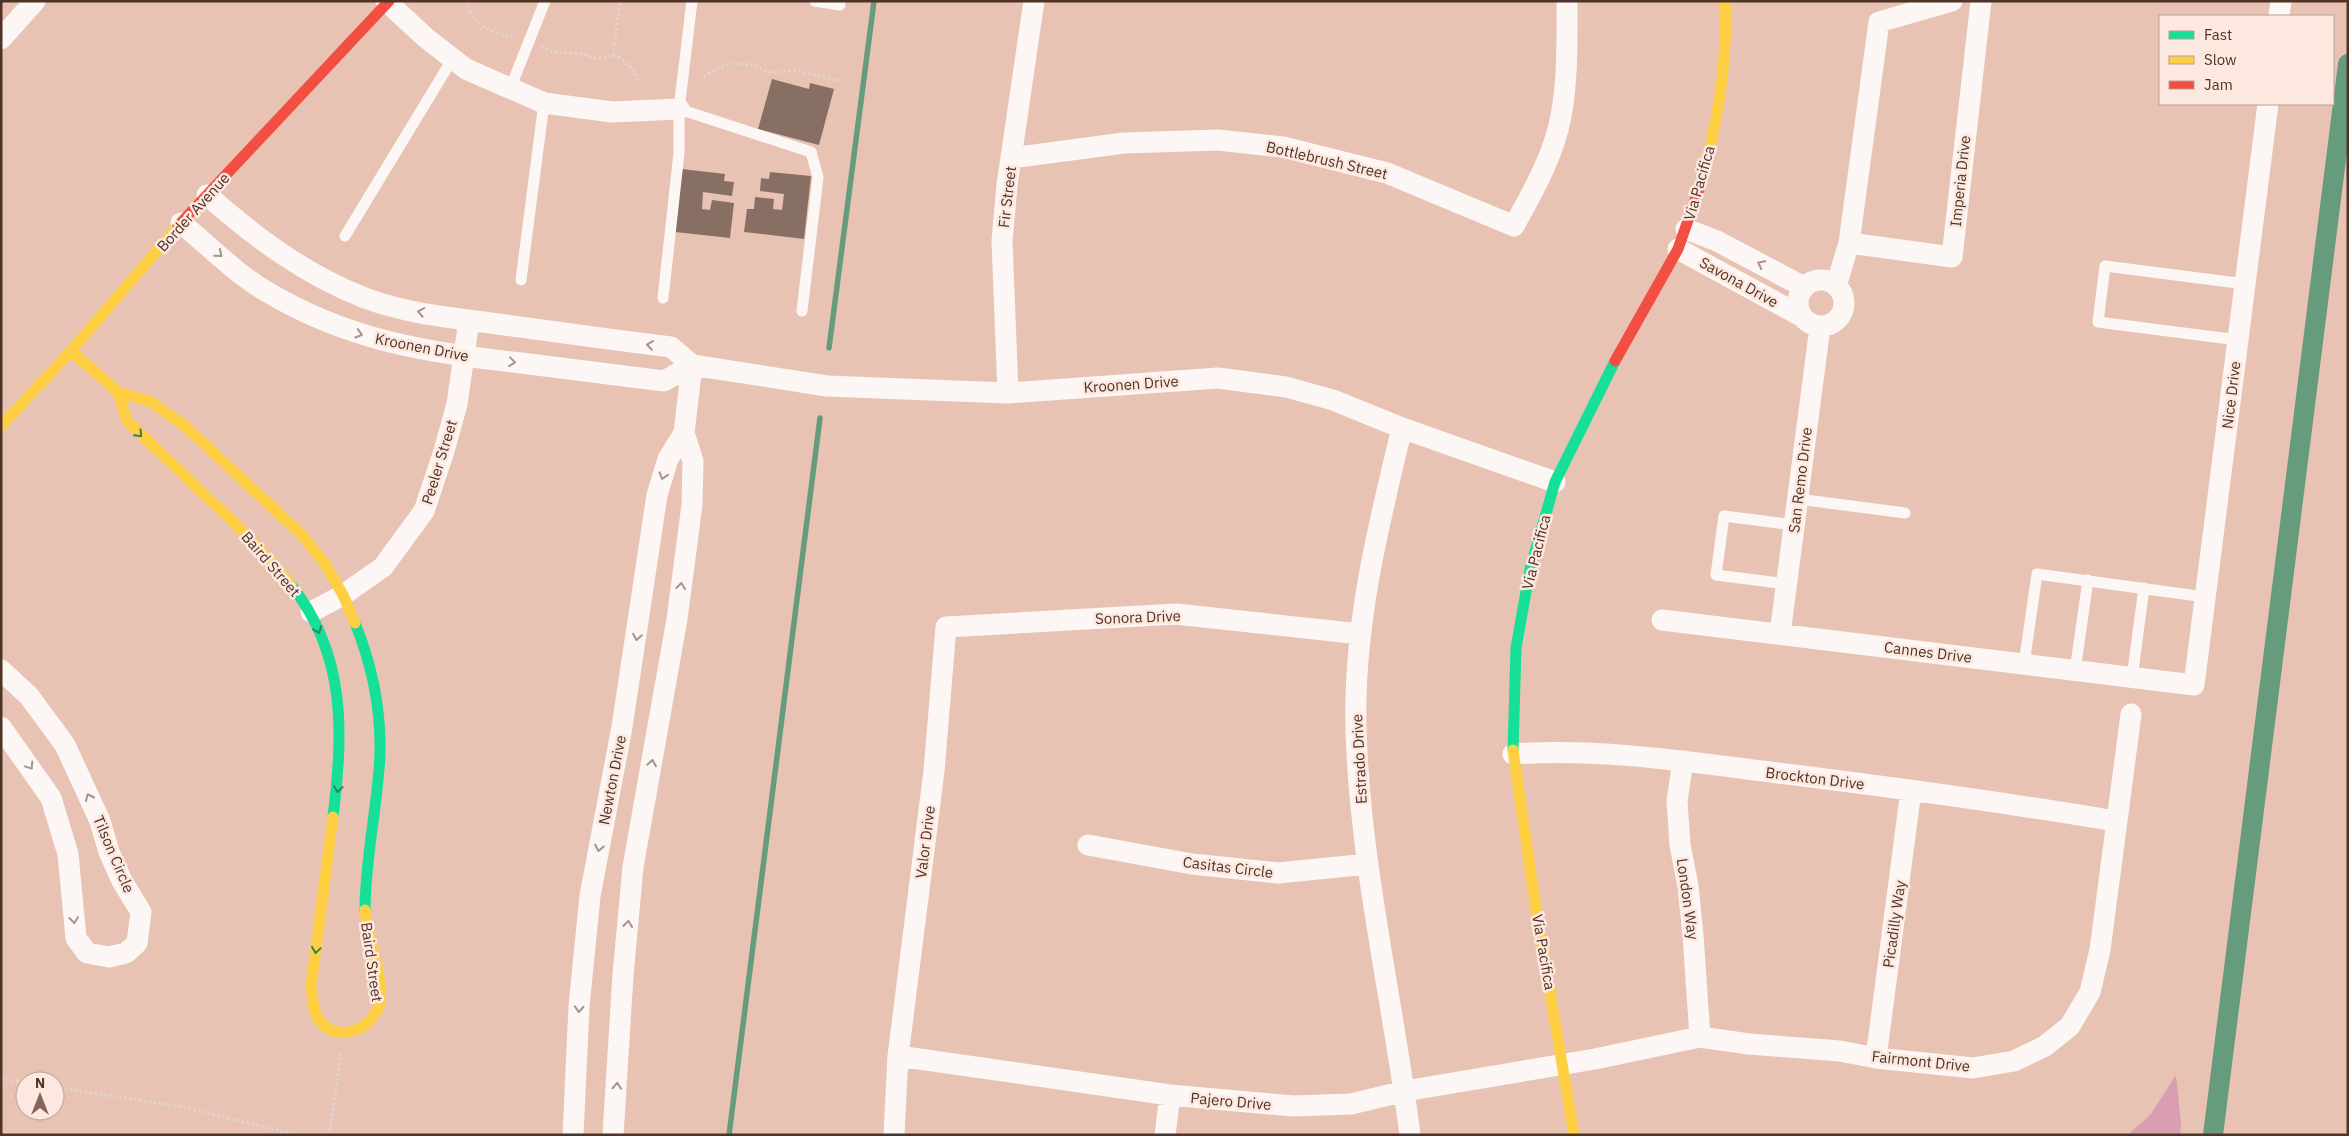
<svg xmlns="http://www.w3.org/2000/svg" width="2349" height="1136" font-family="'IBM Plex Sans',sans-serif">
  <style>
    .green { fill: #d99eb1 }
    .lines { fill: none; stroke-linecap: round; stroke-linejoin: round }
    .stream { stroke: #669b7d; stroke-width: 5.5 }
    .canal { stroke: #669b7d; stroke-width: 20 }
    .building { fill: #886f64 }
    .path { stroke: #e0d4cf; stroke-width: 3; stroke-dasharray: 2.5 2.5; stroke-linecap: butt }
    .lane { stroke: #fcf6f4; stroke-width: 11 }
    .street { stroke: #fcf6f4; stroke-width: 21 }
    .fast { stroke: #16e098; stroke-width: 11 }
    .slow { stroke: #ffcf43; stroke-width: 11 }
    .jam { stroke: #f24e42; stroke-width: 11 }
    .oneway { stroke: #a5948e }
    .oneway2 { stroke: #35815a }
    .labels { text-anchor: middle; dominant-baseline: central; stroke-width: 5; stroke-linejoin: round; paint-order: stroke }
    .street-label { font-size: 15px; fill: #4e3327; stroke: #fde8df }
  </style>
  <rect width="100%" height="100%" fill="#e8c3b4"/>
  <path class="green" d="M2176,1075L2181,1123L2180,1135H2128L2151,1114Z"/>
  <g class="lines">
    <path class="stream" d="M829,348L874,1
      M729,1135L820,418"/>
    <path class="canal" d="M2213,1135L2348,64"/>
  </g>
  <path class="building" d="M772,79L809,89L810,83L834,89L819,145L758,129Z
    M682,169L725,174L724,181L734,182L732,196L703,192L702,209L710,210L712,200L734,203L730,238L675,232Z
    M770,172L811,176L804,239L744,232L747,209H754L755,197L774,199L773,209L782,210L784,194L760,191L761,178L769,179Z"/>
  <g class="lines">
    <path class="path" d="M468,1C469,27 495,32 515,38
      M541,46L553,52L583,54L597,59L613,55L618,57L633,68L638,80
      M613,55L620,1
      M704,77L719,67L734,63L754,65L771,73L793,70L840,81
      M1,1079L25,1082
      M55,1087L182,1107L297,1135
      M329,1135L341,1054"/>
    <path class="lane" d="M815,1L840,5
      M510,89L545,1
      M679,109L811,152L818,177L802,311
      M345,236L453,58
      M521,280L544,103
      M663,298L679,153V109L692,1
      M2238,340L2098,322L2105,266L2245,284
      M1798,499L1905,513
      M1787,584L1716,575L1724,516L1795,525
      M2024,664L2037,574L2205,597
      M2075,671L2088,580
      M2132,678L2144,588"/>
    <path class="street" d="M386,1L426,38L466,69L544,103L612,112L679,109
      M2279,16L2281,1
      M1,39L35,1
      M1011,158L1124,143L1218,140L1283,147L1387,173L1514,226C1533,191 1554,155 1561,116C1568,79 1567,39 1567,1
      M207,195C255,237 305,275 365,298C407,314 454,318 498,324C556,332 614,340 671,347L692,365L827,386L1008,393L1218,378L1286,387L1333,400L1402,428L1555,482
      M181,223C208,245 234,272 264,290C348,341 426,352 521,363C569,369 617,375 664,381L692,365
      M1686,229L1717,241L1804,287
      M1849,243L1952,257L1981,1
      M1678,249L1801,316
      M1798 303a23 23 0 1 1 46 0a23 23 0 1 1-46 0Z
      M1836,286L1849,243L1879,22L1952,1
      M1008,393L1002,241L1007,185L1034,1
      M1402,428C1378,527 1353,627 1356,730C1360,866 1393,1000 1410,1135
      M311,612L343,595L383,567L424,511L444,451L457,404L469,320
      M1662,620L2194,685L2268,104
      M1780,634L1820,327
      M1,670L29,696L65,745L100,821L109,852L122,881L141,912L137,943L126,953L109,957L87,953L76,938L68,854L51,798L1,727
      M1513,754C1602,748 1690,762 1778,773C1890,787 2003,802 2115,821
      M1683,761L1677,801L1680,845L1688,886L1693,935L1700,1037
      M1088,845L1192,864L1278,873L1368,864
      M898,1056L1170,1095L1293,1106L1351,1104L1405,1091L1595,1059L1700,1037L1749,1044L1840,1051L1876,1058L1973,1068L2014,1061L2045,1046L2070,1026L2090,992L2100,950L2131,714
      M1876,1058L1911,790
      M573,1135L579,1006L590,896L622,727L657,495L668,459L684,433
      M613,1135L623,975L633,867L677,619L692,505L693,461L684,433L692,365
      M894,1135L898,1056L934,771L946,627L1176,614L1360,634
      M1165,1135L1170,1095"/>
    <path class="fast" d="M291,585C347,655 343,734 333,817
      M355,623C372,665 381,708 380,753C378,806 365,857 365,910
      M1513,750L1516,648L1530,569L1555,482L1615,361"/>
    <path class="slow" d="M1702,180C1718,121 1728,62 1725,1
      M71,351L118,392L151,402L185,426L303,536L325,564L343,595L355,623
      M118,392L127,421L252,540L291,585
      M1,426L71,351L178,226
      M1513,750L1536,909L1574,1135
      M333,817L311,986C313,997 312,1011 319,1020C335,1040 361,1034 374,1015C376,1012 379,1009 380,1005C384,979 368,937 365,910"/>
    <path class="jam" d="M178,226L389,1
      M1615,361L1678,249L1702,180"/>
  </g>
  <defs><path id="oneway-chevron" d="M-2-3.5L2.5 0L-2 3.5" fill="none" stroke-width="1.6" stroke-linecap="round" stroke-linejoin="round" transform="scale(1.25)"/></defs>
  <g class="oneway">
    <use href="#oneway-chevron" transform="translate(219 254) rotate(40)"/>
    <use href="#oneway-chevron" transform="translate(1761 264) rotate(-153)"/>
    <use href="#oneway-chevron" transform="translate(421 312) rotate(-169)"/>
    <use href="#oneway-chevron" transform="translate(359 334) rotate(17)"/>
    <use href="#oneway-chevron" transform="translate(650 345) rotate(-172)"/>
    <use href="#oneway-chevron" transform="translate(512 362) rotate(7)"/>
    <use href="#oneway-chevron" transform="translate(663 476) rotate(107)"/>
    <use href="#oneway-chevron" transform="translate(681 586) rotate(-83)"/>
    <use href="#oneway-chevron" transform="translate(637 637) rotate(99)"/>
    <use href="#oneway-chevron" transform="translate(652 763) rotate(-80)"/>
    <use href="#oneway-chevron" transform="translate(30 766) rotate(56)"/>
    <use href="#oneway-chevron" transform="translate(89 797) rotate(-114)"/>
    <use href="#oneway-chevron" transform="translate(599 848) rotate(101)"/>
    <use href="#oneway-chevron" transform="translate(74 920) rotate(83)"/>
    <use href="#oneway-chevron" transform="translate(628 924) rotate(-84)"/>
    <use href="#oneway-chevron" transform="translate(579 1009) rotate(93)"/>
    <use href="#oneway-chevron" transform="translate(617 1086) rotate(-87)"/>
  </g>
  <g class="oneway2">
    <use href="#oneway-chevron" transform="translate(139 434) rotate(47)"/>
    <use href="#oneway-chevron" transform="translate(318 630) rotate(69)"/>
    <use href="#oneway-chevron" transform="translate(338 789) rotate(96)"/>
    <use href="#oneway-chevron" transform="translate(316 950) rotate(98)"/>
  </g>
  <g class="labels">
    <g class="street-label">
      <text transform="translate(1327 160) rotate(13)">Bottlebrush Street</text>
      <text transform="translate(1960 181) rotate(-84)">Imperia Drive</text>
      <text transform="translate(1699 183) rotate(-74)">Via Pacifica</text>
      <text transform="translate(1007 197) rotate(-83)">Fir Street</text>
      <text transform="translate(193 212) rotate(-48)">Border Avenue</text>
      <text transform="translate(1739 282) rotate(29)">Savona Drive</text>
      <text transform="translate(422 347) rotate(11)">Kroonen Drive</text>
      <text transform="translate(1131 384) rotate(-4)">Kroonen Drive</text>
      <text transform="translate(2231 395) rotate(-83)">Nice Drive</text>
      <text transform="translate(439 462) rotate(-73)">Peeler Street</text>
      <text transform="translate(1800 480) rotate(-83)">San Remo Drive</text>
      <text transform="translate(1536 552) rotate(-76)">Via Pacifica</text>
      <text transform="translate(271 564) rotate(49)">Baird Street</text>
      <text transform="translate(1138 617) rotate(-2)">Sonora Drive</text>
      <text transform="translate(1928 652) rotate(7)">Cannes Drive</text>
      <text transform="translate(1359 759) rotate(-93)">Estrado Drive</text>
      <text transform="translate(1815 778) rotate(7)">Brockton Drive</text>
      <text transform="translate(612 780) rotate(-79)">Newton Drive</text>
      <text transform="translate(925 842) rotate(-83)">Valor Drive</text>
      <text transform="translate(114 854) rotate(67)">Tilson Circle</text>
      <text transform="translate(1228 867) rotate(7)">Casitas Circle</text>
      <text transform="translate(1688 899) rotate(82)">London Way</text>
      <text transform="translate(1894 924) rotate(-82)">Picadilly Way</text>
      <text transform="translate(1544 952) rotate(80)">Via Pacifica</text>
      <text transform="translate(372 962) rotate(82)">Baird Street</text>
      <text transform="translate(1921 1061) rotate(6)">Fairmont Drive</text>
      <text transform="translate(1231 1101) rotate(5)">Pajero Drive</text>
    </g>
  </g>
  <rect width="2349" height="1136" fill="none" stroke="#4e3327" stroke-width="5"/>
  <rect x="2159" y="15" width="175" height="90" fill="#fde8df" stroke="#b7a095"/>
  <rect x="2169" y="31" width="25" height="8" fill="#16e098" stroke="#b7a095"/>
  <text x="2204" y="40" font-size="15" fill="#4e3327">Fast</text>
  <rect x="2169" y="56" width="25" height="8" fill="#ffcf43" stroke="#b7a095"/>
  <text x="2204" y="65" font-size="15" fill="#4e3327">Slow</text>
  <rect x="2169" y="81" width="25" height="8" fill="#f24e42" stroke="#b7a095"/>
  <text x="2204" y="90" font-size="15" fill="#4e3327">Jam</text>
  <g transform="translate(40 1096)"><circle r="24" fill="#fde8df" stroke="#b7a095"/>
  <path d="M0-4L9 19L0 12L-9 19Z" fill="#846558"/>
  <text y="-8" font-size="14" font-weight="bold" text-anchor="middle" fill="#4e3327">N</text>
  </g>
</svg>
